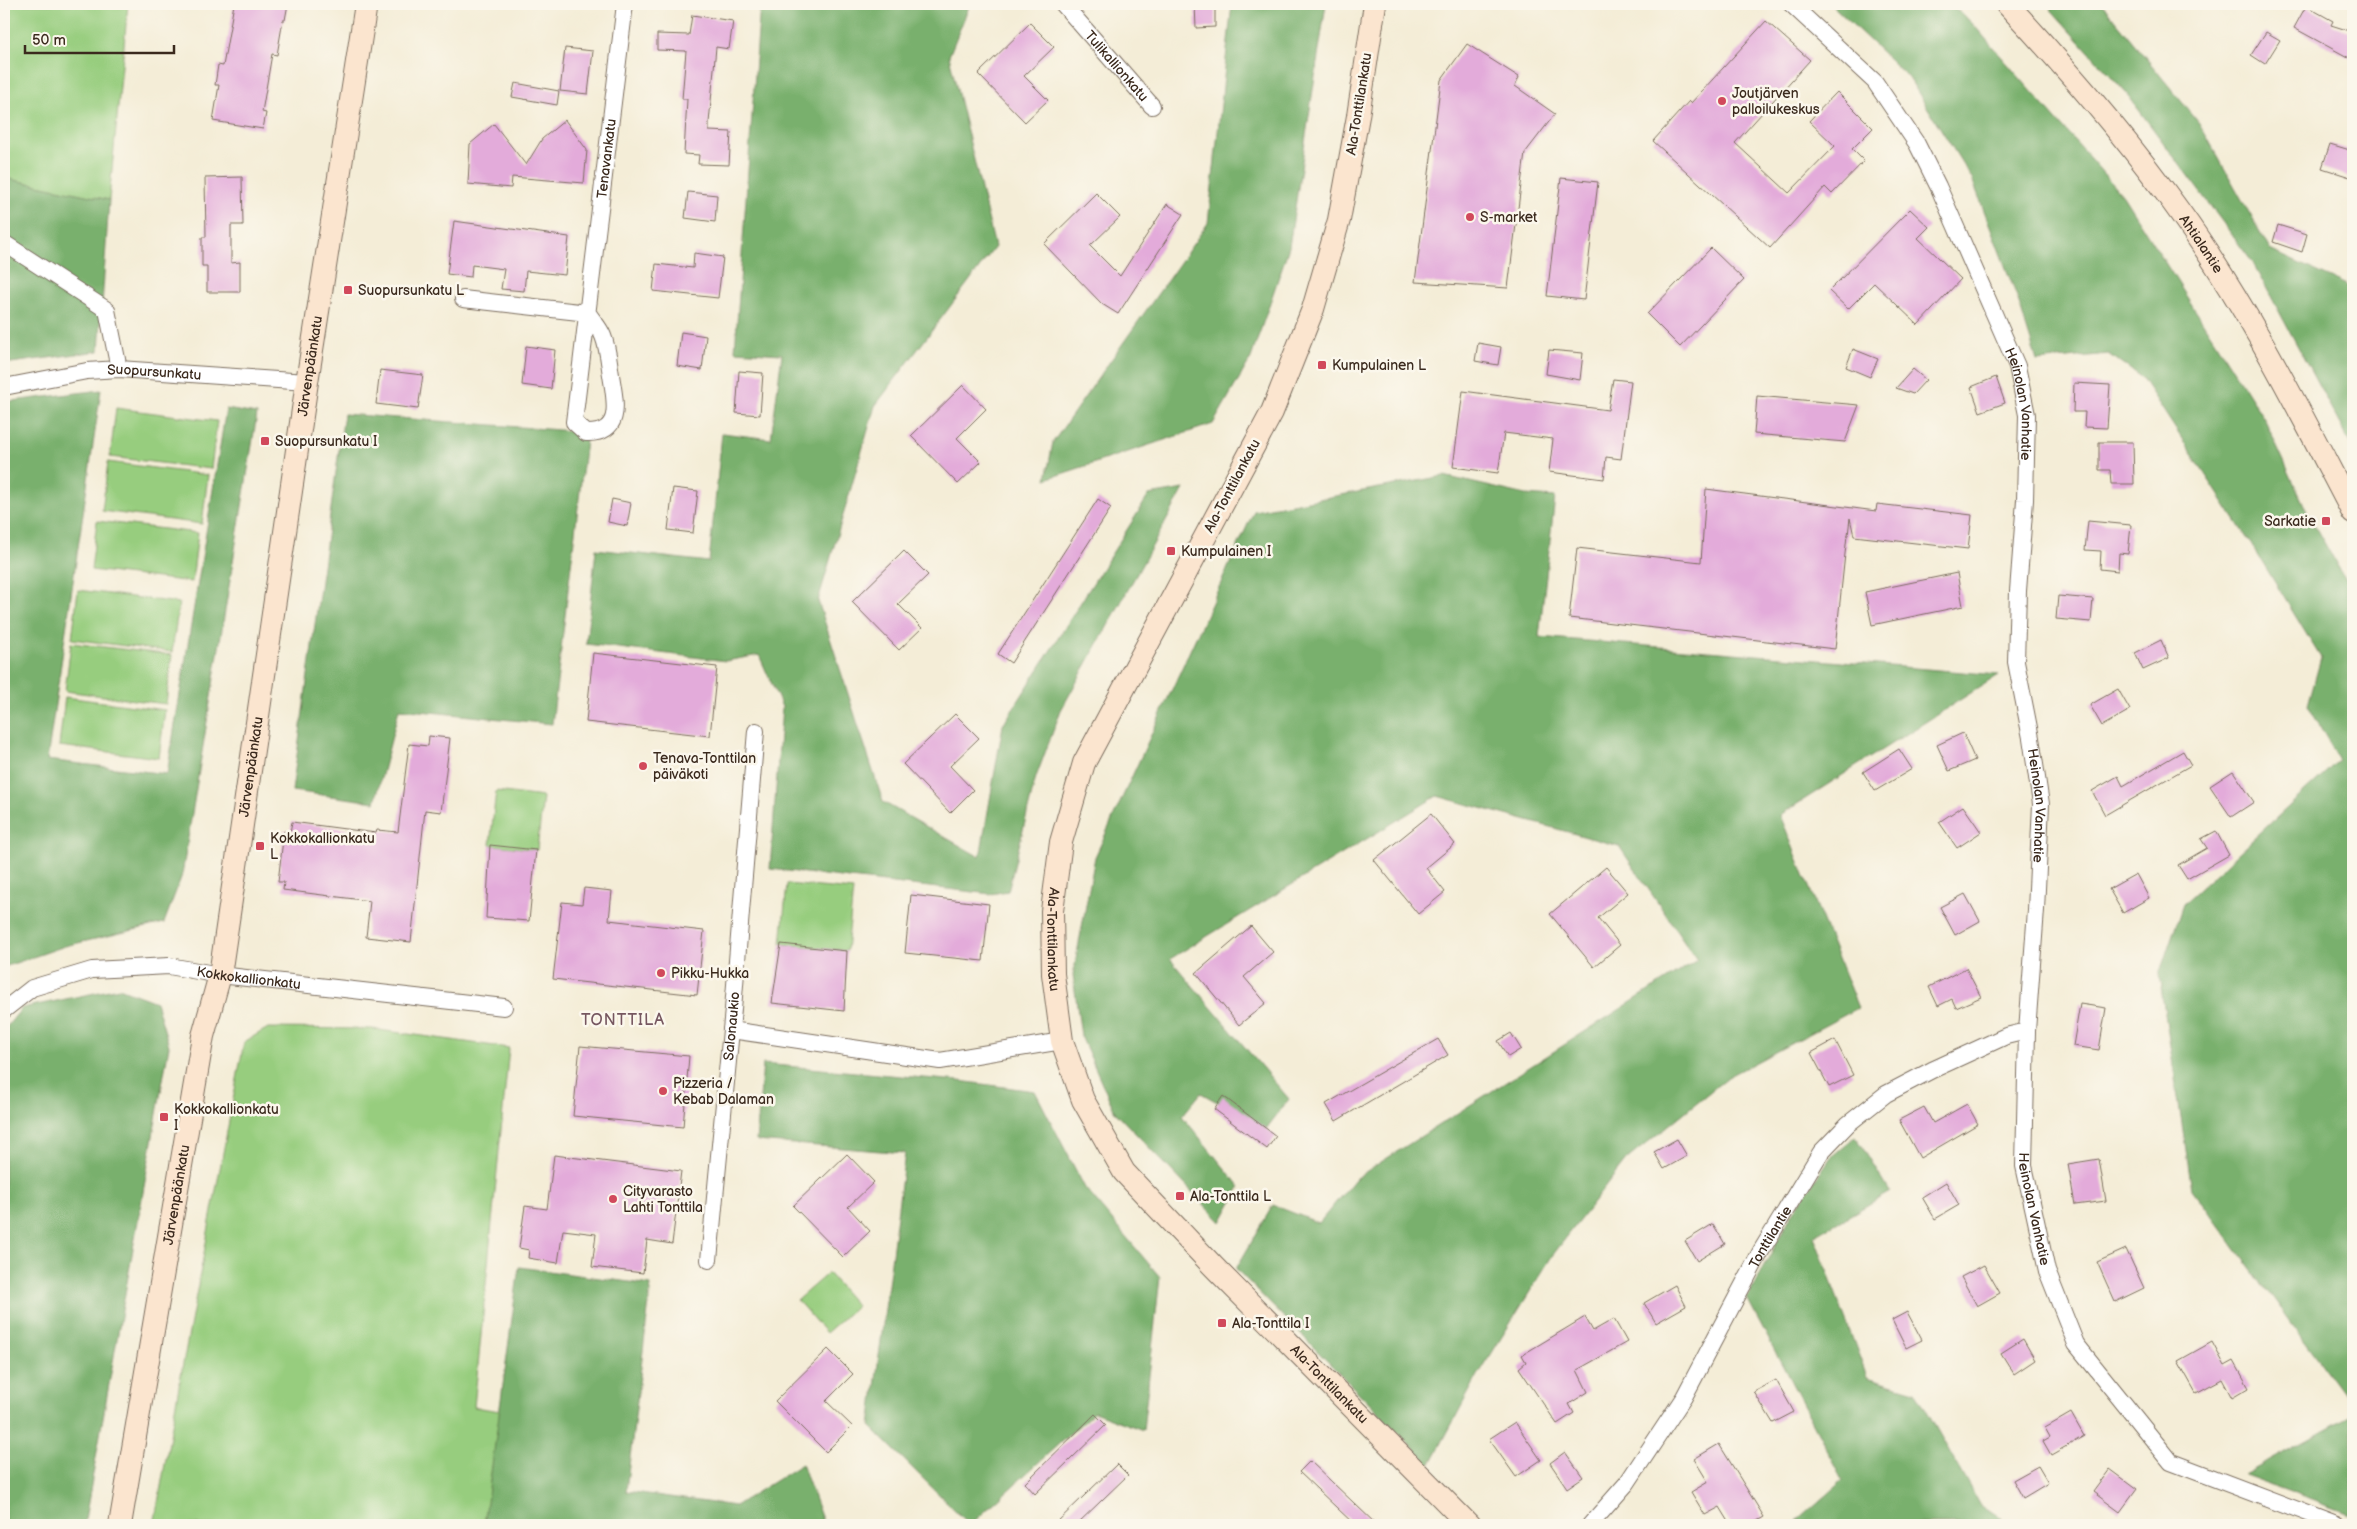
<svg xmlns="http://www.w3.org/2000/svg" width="2357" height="1529" font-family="'Balsamiq Sans',sans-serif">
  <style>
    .green { fill: #97cd7e; stroke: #697c4e }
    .forest { fill: #79b06d; stroke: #5a6d46 }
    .building { fill: #e3abda }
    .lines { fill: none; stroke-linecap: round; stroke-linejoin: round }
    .street-casing { stroke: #7c6e5f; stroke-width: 18 }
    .secondary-casing { stroke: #7c6e5f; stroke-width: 24 }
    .street { stroke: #fff; stroke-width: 16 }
    .secondary { stroke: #fbe5cf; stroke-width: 22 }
    .poi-dot { fill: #d1495b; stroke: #fbf7ec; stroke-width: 2 }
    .labels { text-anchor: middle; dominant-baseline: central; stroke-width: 5; stroke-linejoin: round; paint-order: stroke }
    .street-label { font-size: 14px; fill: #3b2a1e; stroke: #fbf7ec }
    .poi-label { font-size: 14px; fill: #3b2a1e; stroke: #fbf7ec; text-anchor: start }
    .quarter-label { font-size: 16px; letter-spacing: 1px; fill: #765760; stroke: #fbf7ec }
  </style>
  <rect width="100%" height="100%" fill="#fbf7ec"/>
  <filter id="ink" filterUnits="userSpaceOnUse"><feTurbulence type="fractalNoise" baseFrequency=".02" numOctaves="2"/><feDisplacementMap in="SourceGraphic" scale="10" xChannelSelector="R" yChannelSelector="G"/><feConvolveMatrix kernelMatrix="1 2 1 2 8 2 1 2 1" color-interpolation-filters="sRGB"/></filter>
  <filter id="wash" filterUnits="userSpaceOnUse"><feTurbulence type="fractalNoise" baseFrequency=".0096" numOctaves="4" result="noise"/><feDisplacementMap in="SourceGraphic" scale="20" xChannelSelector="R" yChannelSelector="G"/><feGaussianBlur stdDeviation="1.12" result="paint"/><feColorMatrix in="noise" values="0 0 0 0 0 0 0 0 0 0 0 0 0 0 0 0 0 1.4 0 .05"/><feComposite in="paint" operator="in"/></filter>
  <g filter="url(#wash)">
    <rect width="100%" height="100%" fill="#f4edd7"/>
    <path class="green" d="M4,4H128L109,200L4,178Z
      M116,408L217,421L211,469L110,457Z
      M108,462L208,475L202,524L102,511Z
      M97,521L198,533L192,582L91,570Z
      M78,590L179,603L172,652L72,639Z
      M71,643L172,655L166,704L65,691Z
      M65,697L165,710L159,758L59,746Z
      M496,791L543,797L537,850L490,845Z
      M787,884L853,890L847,951L781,944Z
      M268,1028L372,1029L509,1048L474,1407L500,1411L484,1525H154L183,1364L244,1042Z
      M828,1273L857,1306L826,1333L797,1300Z"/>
    <path class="forest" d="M760,4H970L949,56L995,247L875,406L818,601L883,802L980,857L1003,725L1149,495L1184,489L1061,710L1036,777L1008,891L991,894L770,869L782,707L759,655L726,661L586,644L596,549L709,562L722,433L771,439L782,354L735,351Z
      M1232,4H1326L1289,247L1251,358L1213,424L1046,479L1053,442L1208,223Z
      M1831,4H1950L1971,22L2123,196L2266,422L2309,516L2353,593V1407L2192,1189L2159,975L2183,904L2339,760L2308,705L2321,658L2260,558L2142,378L2109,354L2037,361L2017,297L1972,179L1909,78Z
      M2046,4H2100L2106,9L2199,123L2270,250L2353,288V449L2253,263L2127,94Z
      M4,178L109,200L99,351L4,364Z
      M101,390L47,760L167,774L226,409L257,414L182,875L164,923L65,946L4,967V402Z
      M344,414L587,432L552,724L399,709L375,802L292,791Z
      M1444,476L1526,495L1555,497L1539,637L1999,675L1780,815L1858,1008L1728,1077L1626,1160L1552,1256L1477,1377L1430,1465L1236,1269L1273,1205L1319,1223L1356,1178L1697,960L1619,846L1437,796L1170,959L1289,1099L1266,1129L1201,1093L1182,1116L1240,1187L1221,1222L1115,1112L1081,1036L1073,975L1095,857L1254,511Z
      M119,988L156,1002L169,1046L84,1525H4V1030L22,1008Z
      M763,1064L959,1081L1035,1091L1085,1188L1160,1277L1143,1430L1094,1412L970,1525L870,1426L905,1153L756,1141Z
      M1856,1136L1890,1192L1814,1236L1867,1377L1915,1391L1980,1505L2010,1525H1792L1843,1480L1747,1298L1792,1214L1831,1157Z
      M519,1267L651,1285L626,1491L735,1506L802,1464L824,1525H484Z
      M2353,1415V1515L2244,1475Z"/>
    <g id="blocks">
      <path class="building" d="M234,4H288L285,20H283L277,55L272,54L262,112L266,113L263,129L213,121L219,85H215L218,65L223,66Z
        M1195,4H1215V27L1196,28Z
        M2306,6L2333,21L2331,25L2353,32V60L2294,28Z
        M692,15L733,21L729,49L716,47L709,123V131L731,132L729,165L698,164L699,155L684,154L687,99H682L686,51L657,50V34L689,35Z
        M1766,21L1810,60L1735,143L1789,193L1835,146L1809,121L1837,92L1873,128L1852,149L1864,161L1832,194L1825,187L1770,248L1653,141L1689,101L1691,103Z
        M1030,23L1054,47L1024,76L1048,100L1025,122L978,74Z
        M2266,32L2280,40L2265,64L2251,55Z
        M1467,44L1519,77L1515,86L1555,114L1525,153L1508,288L1415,282L1441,80Z
        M565,48L593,51L588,94L560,91Z
        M515,83L559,91L557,105L512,97Z
        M565,120L587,150L584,183L512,177L511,188L468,184L470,144L494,124L526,165L542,139Z
        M2330,144L2353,151V178L2322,168Z
        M242,177L243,225H231V263L240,262V292H207V266H202V237H206L205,178Z
        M1561,178L1598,182L1584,300L1547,296Z
        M688,192L717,195L715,222L685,218Z
        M1096,193L1120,217L1090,246L1120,276L1167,204L1183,214L1118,314L1102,304L1044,244Z
        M1910,209L1929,227L1918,238L1961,279L1918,325L1874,283L1848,309L1829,291Z
        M454,221L569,237L565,275L526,271L524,291L501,289L504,269L472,265L471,277L447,274Z
        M2278,225L2307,234L2302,252L2273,242Z
        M1711,248L1744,280L1680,347L1647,314Z
        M694,253L723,257L718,298L653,291L656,264L693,268Z
        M681,332L706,336L702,370L677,366Z
        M1478,343L1501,347L1498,365L1475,361Z
        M526,346L555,350L551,389L522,385Z
        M1853,349L1878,359L1870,377L1846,367Z
        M1549,350L1583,353L1580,380L1546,374Z
        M1913,369L1926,380L1913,394L1896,388Z
        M380,370L423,375L418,409L376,404Z
        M739,371L763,373L760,415L736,413Z
        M1996,377L2005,403L1980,412L1971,387Z
        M1613,379L1631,381L1621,459L1606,457L1604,479L1549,472L1553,439L1504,433L1498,473L1453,467L1463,391L1608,410Z
        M2074,383L2110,385L2107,428L2084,427L2085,412H2073Z
        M963,385L986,409L957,438L981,462L958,484L911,436Z
        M1757,396L1859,405L1845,442L1754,434Z
        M2099,442H2133L2134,484H2111L2110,470H2099Z
        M673,488L698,491L693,533L668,530Z
        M1706,489L1876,511L1877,504L1972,515L1968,549L1854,536L1850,518L1848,535H1847L1835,649L1569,618L1577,548L1701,562Z
        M612,499L631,503L627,526L608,522Z
        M1098,499L1111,508L1011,663L998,654Z
        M2088,521L2131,525L2128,554L2119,553L2118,571L2100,569L2101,551L2085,550Z
        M904,551L928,575L898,604L922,628L899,650L852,602Z
        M1957,573L1963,606L1872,625L1865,592Z
        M2058,596L2093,599L2091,622L2056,619Z
        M2161,640L2169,658L2143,670L2135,653Z
        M593,653L717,667L710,736L586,722Z
        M2118,689L2130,710L2102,726L2090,705Z
        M955,714L979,738L950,766L973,790L950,813L903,764Z
        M1963,733L1975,760L1949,771L1937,745Z
        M429,736L450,738L441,812L425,810L411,942L366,937L370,901L283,890L284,882H278L284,831L290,832L292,822L376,833L377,830L398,832L409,744L428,746Z
        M1899,749L1912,769L1875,791L1863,772Z
        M2183,751L2191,765L2105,815L2092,791L2118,776L2123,786Z
        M2233,771L2254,802L2231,817L2210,786Z
        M1963,806L1981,832L1957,848L1939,822Z
        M1431,814L1455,844L1426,868L1445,892L1418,914L1374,860Z
        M2216,831L2229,855L2187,879L2178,865L2207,848L2201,839Z
        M490,845L536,850L529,921L486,918Z
        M1606,867L1628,893L1598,918L1620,945L1594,967L1550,914Z
        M2136,874L2149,898L2123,913L2109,889Z
        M584,888L612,891L609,920L704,931L697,995L553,979L562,902L582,904Z
        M1965,894L1980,921L1955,935L1940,907Z
        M911,895L989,904L983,961L905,953Z
        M1251,926L1273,952L1244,977L1266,1003L1239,1025L1196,973Z
        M781,944L847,951L844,1011L772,1003Z
        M1966,968L1981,997L1956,1008L1952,999L1938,1006L1929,987Z
        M2080,1004L2106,1008L2099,1050L2073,1046Z
        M1511,1033L1521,1049L1508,1057L1498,1041Z
        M1438,1039L1448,1055L1336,1121L1326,1104Z
        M1835,1040L1853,1075L1829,1087L1811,1053Z
        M580,1046L689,1056L683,1127L573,1116Z
        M1223,1096L1276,1136L1267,1149L1214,1109Z
        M1967,1104L1978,1124L1920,1158L1899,1120L1924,1107L1933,1123Z
        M1677,1139L1687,1156L1664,1169L1654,1152Z
        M847,1154L874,1182L848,1207L870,1231L843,1257L793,1206Z
        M554,1155L681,1171L672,1244L647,1240L643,1273L592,1267L596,1234L563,1230L558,1263L528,1258L529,1250L519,1248L525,1206L547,1209Z
        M2099,1159L2106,1201L2075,1205L2068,1164Z
        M1946,1182L1959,1205L1935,1219L1922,1197Z
        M1713,1224L1725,1244L1697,1261L1685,1241Z
        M2126,1249L2144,1288L2115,1302L2097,1262Z
        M1984,1265L2000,1293L1977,1306L1961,1277Z
        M1675,1285L1686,1306L1656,1323L1644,1303Z
        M1907,1312L1922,1340L1906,1348L1892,1320Z
        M1585,1317L1593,1331L1614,1319L1627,1342L1577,1370L1588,1392L1569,1404L1574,1413L1557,1424L1519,1368L1526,1362L1522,1355Z
        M2023,1339L2035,1360L2014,1374L2001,1353Z
        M2212,1342L2225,1366L2234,1361L2249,1388L2232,1398L2222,1379L2196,1393L2178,1361Z
        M828,1349L853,1374L826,1401L852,1426L826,1452L775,1401Z
        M1776,1380L1794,1412L1773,1423L1754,1392Z
        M2071,1413L2084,1436L2051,1455L2043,1441L2050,1437L2045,1428Z
        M1095,1414L1106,1425L1035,1494L1025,1483Z
        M1515,1422L1541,1460L1516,1477L1489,1439Z
        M1719,1444L1764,1517L1750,1525H1731L1720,1507L1705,1515L1691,1492L1708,1482L1694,1459Z
        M1565,1452L1583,1477L1567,1488L1550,1463Z
        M1310,1461L1377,1525H1355L1299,1472Z
        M1117,1464L1128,1475L1076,1525H1054Z
        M2038,1466L2048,1483L2023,1498L2013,1480Z
        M2110,1469L2137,1489L2120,1512L2093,1492Z"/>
    </g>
  </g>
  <g filter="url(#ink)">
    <use href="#blocks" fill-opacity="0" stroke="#7c6e5f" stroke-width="1"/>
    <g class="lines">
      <defs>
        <g id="street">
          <path id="s1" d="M1063,4L1152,106"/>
          <path id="s2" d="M1791,4L1875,82L1917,144L1938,186L2017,366L2027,415L2025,500L2018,591L2016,662L2031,738L2041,804L2036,910L2027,1031L2024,1166L2047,1271L2076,1344L2171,1462L2337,1525"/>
          <path d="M4,243L107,310L119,369"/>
          <path id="s3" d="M463,299L588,313C593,321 600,328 603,336C608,348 609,363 611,375C615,401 624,434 586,433L574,422L625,4"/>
          <path id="s4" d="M4,387L87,371L119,369L307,382"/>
          <path id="s5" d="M4,1010L32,988L92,970L169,966L220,975L504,1007"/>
          <path d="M731,1030L940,1061L1062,1041"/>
          <path id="s6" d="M709,1260L733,1009L756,731"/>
          <path id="s7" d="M1590,1525L1627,1483L1684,1397L1761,1251L1821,1152L1848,1124L1886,1094L1932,1070L2006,1036L2027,1031"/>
        </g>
        <g id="secondary">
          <path id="s8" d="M1375,4L1358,116L1339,220L1313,309L1272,412L1084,763L1061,842L1052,911L1053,974L1062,1041L1083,1100L1124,1172L1213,1266L1469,1525"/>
          <path id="s9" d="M2007,4C2068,70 2127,138 2179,211C2247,305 2299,410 2353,513"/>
          <path id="s10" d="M120,1525L203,1036L220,975L307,382L366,4"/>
        </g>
      </defs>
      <use href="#street" class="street-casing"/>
      <use href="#secondary" class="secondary-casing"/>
      <use href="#street" class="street"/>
      <use href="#secondary" class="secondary"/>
    </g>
  </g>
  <g class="poi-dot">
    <circle cx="1722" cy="101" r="5"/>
    <circle cx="1470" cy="217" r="5"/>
    <rect x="343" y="285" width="10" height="10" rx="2.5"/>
    <rect x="1317" y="360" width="10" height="10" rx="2.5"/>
    <rect x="260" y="436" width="10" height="10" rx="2.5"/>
    <rect x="2321" y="516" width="10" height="10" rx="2.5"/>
    <rect x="1166" y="546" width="10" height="10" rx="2.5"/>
    <circle cx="643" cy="766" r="5"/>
    <rect x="255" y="841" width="10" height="10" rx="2.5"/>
    <circle cx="661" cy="973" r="5"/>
    <circle cx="663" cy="1091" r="5"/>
    <rect x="159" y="1112" width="10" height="10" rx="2.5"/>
    <rect x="1175" y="1191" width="10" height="10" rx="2.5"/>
    <circle cx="613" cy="1199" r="5"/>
    <rect x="1217" y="1318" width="10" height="10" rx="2.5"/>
  </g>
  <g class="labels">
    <g class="street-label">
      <text stroke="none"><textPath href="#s1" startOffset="82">Tulikallionkatu</textPath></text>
      <text transform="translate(1359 104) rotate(-81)">Ala-Tonttilankatu</text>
      <text stroke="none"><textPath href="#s3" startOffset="552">Tenavankatu</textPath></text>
      <text stroke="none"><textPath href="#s9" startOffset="309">Ahtialantie</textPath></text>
      <text stroke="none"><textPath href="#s10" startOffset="1175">Järvenpäänkatu</textPath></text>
      <text stroke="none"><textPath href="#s4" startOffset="152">Suopursunkatu</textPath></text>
      <text stroke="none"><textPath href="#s2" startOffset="471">Heinolan Vanhatie</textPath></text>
      <text transform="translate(1232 486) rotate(-62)">Ala-Tonttilankatu</text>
      <text stroke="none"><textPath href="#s10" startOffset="770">Järvenpäänkatu</textPath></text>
      <text stroke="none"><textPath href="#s2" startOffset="876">Heinolan Vanhatie</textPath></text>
      <text stroke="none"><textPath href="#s8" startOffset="1001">Ala-Tonttilankatu</textPath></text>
      <text stroke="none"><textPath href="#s5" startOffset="256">Kokkokallionkatu</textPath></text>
      <text stroke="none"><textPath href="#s6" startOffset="235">Salonaukio</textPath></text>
      <text stroke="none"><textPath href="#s10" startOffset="335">Järvenpäänkatu</textPath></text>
      <text stroke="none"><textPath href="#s2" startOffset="1281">Heinolan Vanhatie</textPath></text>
      <text stroke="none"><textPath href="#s7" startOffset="341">Tonttilantie</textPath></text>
      <text stroke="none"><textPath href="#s8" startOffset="1544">Ala-Tonttilankatu</textPath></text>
    </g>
    <g class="poi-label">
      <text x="1732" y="93">Joutjärven<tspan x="1732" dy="16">palloilukeskus</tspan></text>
      <text x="1480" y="217">S-market</text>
      <text x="358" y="290">Suopursunkatu L</text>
      <text x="1332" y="365">Kumpulainen L</text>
      <text x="275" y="441">Suopursunkatu I</text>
      <text x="2316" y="521" text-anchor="end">Sarkatie</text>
      <text x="1181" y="551">Kumpulainen I</text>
      <text x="653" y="758">Tenava-Tonttilan<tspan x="653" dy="16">päiväkoti</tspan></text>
      <text x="270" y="838">Kokkokallionkatu<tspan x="270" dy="16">L</tspan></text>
      <text x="671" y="973">Pikku-Hukka</text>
      <text x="673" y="1083">Pizzeria /<tspan x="673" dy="16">Kebab Dalaman</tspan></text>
      <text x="174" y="1109">Kokkokallionkatu<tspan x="174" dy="16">I</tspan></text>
      <text x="623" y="1191">Cityvarasto<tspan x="623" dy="16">Lahti Tonttila</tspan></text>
      <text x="1190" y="1196">Ala-Tonttila L</text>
      <text x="1232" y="1323">Ala-Tonttila I</text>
    </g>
    <g class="quarter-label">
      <text x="623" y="1020">TONTTILA</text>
    </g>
  </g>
  <rect width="2357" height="1529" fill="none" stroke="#fbf7ec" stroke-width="20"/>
  <path d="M25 45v8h149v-8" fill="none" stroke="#3b2a1e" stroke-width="2.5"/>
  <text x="32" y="45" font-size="15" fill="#3b2a1e" stroke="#fbf7ec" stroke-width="4" paint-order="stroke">50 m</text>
</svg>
